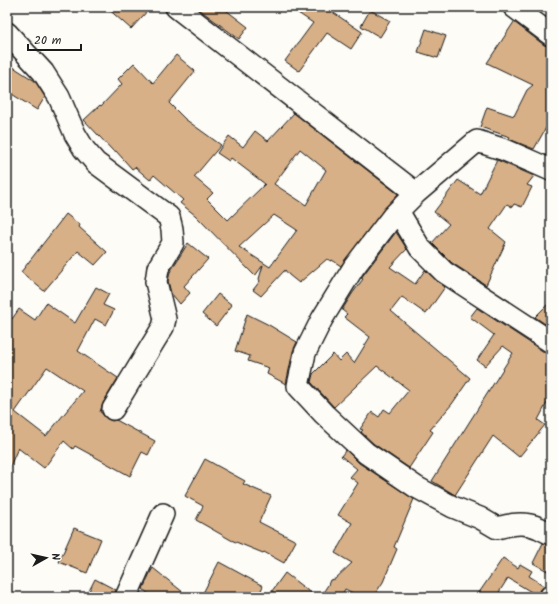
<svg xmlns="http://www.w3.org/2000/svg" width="558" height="604" font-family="Kalam,sans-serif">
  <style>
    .building { fill: #d7b088; stroke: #1c1c1c; fill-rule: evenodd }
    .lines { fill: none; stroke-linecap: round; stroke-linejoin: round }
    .minor-casing { stroke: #1c1c1c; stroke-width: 24 }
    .minor { stroke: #fdfcf7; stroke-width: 21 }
  </style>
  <rect width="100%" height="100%" fill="#fdfcf7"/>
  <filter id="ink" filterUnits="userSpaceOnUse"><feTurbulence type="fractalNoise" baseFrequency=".025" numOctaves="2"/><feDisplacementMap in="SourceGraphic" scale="8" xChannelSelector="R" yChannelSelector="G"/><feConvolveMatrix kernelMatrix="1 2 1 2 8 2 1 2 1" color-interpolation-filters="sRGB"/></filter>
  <g filter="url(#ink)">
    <path class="building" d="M106,7H151L131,29Z
      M196,7H222L248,27L239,39Z
      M289,7H325L362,32L351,49L327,33L299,71L285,61L313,23Z
      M370,10L390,21L380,37L361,26Z
      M514,22L544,45L551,47V119L534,149L509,139L510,137L480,127L487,107L514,116L527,90L533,85L487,63Z
      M426,29L446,36L438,58L418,52Z
      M176,55L195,71L169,103L185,119L221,145L194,177L213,193L207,199L228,220L265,184L231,158L229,161L217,153L229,136L243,147L255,131L268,141L294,113L398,194L384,209L341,266L332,260L331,261L327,259L299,283L289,275L285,270V271H284L261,296L253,290L260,281L259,279L263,265L255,276L195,215L180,203L183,200L154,175L150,180L135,167L132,169L116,151L114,152L84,120L100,105L101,106L122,84L118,79L134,63L153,83ZM300,149L326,170L306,205L274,184ZM274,215L297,230L270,267L239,247Z
      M7,63L35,81L45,97L37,110L7,91Z
      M497,160L534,176L527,185L532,187L522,207L514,204L512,207L507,204L490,229L506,242L486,285L452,263L432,243L449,224L434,212L458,180L480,194Z
      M66,214L80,225L79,227L107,252L95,265L78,251L44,291L21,272Z
      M396,232L407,249L390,267L415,284L425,270L436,280L445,287L426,314L402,297L391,311L470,378L452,404L430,430L433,432L409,468L374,444L361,432L363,430L360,429L372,412L379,417L384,409L390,413L409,390L377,366L334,407L311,382L313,374L333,354L339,361L346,354L354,363L370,337L344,317L347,314L342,310L352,294L363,279L361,278L364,274Z
      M188,243L208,259L184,286L190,293L180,304L171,293L168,281L170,272Z
      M96,287L109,294L103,305L114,310L106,325L95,319L78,351L118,378L103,403L100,412L102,413L103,415L107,419L112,421L116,420L155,441L148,455L142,452L130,476L75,446L73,449L64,441L44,468L18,448L7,473V315L12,319L19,309L35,320L46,303L75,323ZM47,367L83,391L46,436L15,412Z
      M218,294L232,305L216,326L202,314Z
      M551,301V328L535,317Z
      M477,308L544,352L551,354V395L538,420L545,425L519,457L493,436L455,495L432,481L513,353L503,346L485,366L477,360L494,335L470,317Z
      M247,314L269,325L297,342L293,351L286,384L267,374L269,368L248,361L250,356L235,351Z
      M346,450L359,463L414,499L394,547L397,549L383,582L373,597H361L345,589L341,597H333L322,594L328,585L330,580L335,579L352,563L335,553L352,523L338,515L358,483L350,477L357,469L341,456Z
      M205,459L245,481L243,484L271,496L259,522L296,541L284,563L264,552L263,553L231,540L196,520L203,506L185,496Z
      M74,528L101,539L87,573L59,562Z
      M543,543L551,546V573L533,563Z
      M503,558L518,568L520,564L532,571L529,576L545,586L541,589L538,596L508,578L496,597H476Z
      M219,562L263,586L258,597H201Z
      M153,568L189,597H152L143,589L150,573Z
      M285,573L316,597H280L272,591Z
      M95,579L116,590L114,597H86Z"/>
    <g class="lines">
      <defs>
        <path id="minor" d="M176,7L416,193
          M514,7L551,35
          M7,33L43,72L59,97L75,134L84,149L96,163L169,217L172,229L173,243L158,268L156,282L165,319L163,327L155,340L113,409
          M551,170L505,150L477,141L416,193L393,216L354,267L322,319L305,353L298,386L324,414L366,453L416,487L453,507L480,518L497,528C510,524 526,522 539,528C543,530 547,532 551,534
          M398,211L420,248L444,272L551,342
          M126,597L163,514
          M550,597L551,596"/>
      </defs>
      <use href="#minor" class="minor-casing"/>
      <use href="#minor" class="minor"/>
    </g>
  </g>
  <rect width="558" height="604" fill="none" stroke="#fdfcf7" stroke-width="24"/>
  <rect x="12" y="12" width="534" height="580" fill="none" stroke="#1c1c1c" stroke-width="1.5" filter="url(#ink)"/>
  <g transform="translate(46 558) rotate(82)" stroke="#fdfcf7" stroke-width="3" paint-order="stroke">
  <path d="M0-3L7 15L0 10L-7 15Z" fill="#1c1c1c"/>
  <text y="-6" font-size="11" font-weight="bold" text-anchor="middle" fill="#1c1c1c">N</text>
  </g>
  <path d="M28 44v6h53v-6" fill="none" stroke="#1c1c1c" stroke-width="2"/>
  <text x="34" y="44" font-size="12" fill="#1c1c1c" stroke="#fdfcf7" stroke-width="3" paint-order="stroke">20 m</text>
</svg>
